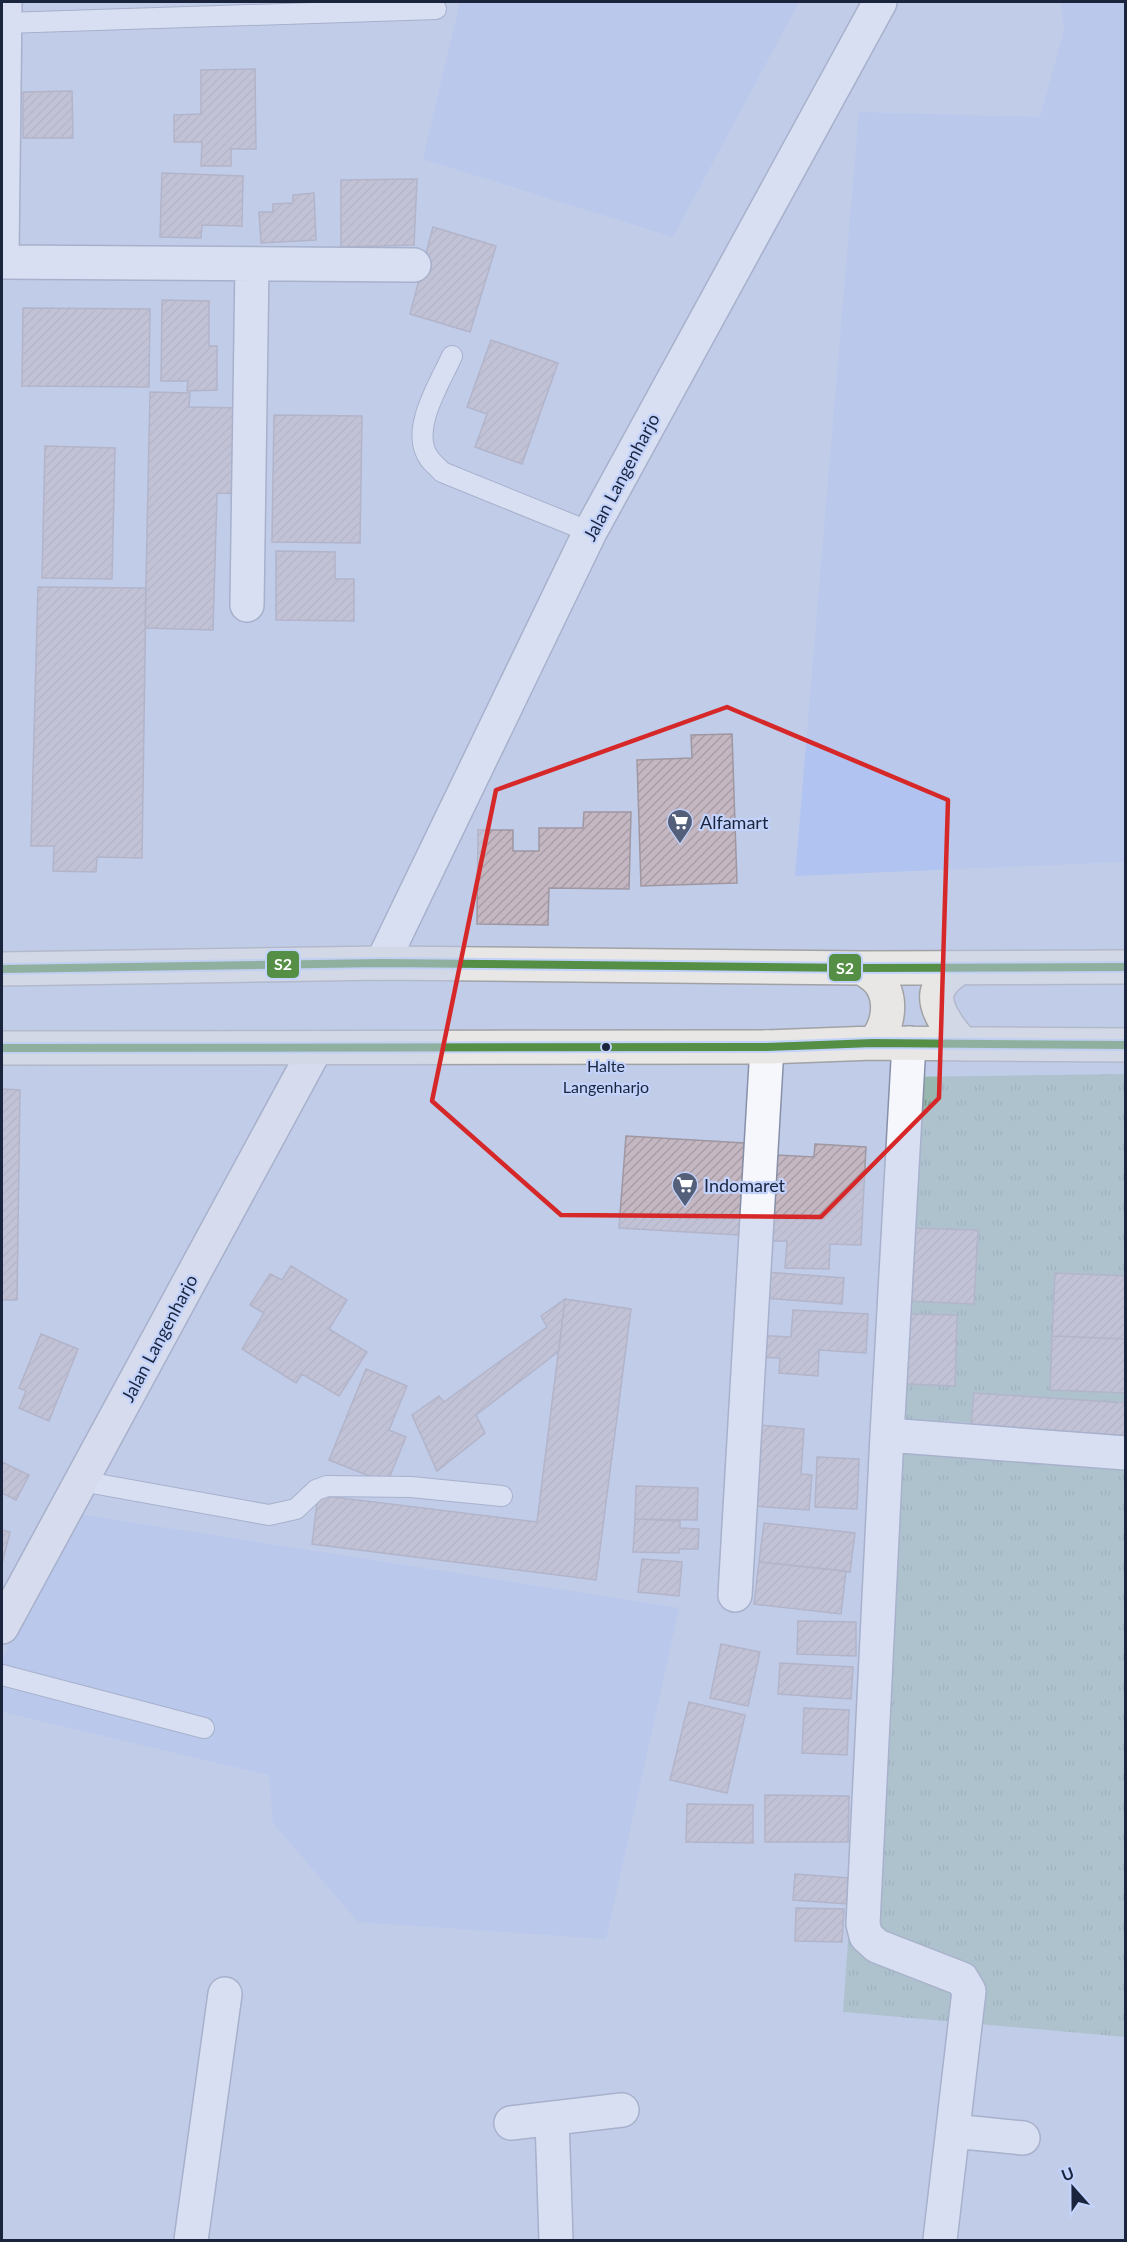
<svg xmlns="http://www.w3.org/2000/svg" width="1127" height="2242" font-family="Lato,sans-serif">
  <style>
    .built { fill: #b1c3f0 }
    .grass { fill: url(#grass-tufts) }
    .building { fill: url(#building-hatch); stroke: #9f97a2; stroke-width: 1.5 }
    .lines { fill: none; stroke-linecap: round; stroke-linejoin: round }
    .lane-casing { stroke: #8790a8; stroke-width: 22 }
    .street-casing { stroke: #8790a8; stroke-width: 36 }
    .secondary-casing { stroke: #8790a8; stroke-width: 36 }
    .primary-casing { stroke: #a1a2a5; stroke-width: 36 }
    .lane { stroke: #f6f7fc; stroke-width: 20 }
    .street { stroke: #f6f7fc; stroke-width: 33 }
    .secondary { stroke: #efeff1; stroke-width: 33 }
    .primary { stroke: #e8e7e5; stroke-width: 33 }
    .bus-1-casing { stroke: #c2d2fb; stroke-width: 12 }
    .bus-1 { stroke: #548f45; stroke-width: 8 }
    .marked { fill: none; stroke: #d62828; stroke-width: 4.5; stroke-linejoin: round }
    .bus-dot { fill: #1a243d; stroke: #c2d2fb; stroke-width: 2 }
    .labels { text-anchor: middle; dominant-baseline: central; stroke-width: 4.5; stroke-linejoin: round; paint-order: stroke }
    .bus-label { font-size: 16px; fill: #1a243d; stroke: #c2d2fb }
    .street-label { font-size: 18px; fill: #1a243d; stroke: #c2d2fb }
    .poi-label { font-size: 18px; fill: #1a243d; stroke: #c2d2fb; text-anchor: start }
    .line-badge { stroke: #c2d2fb; stroke-width: 2 }
    .badge-label { font-size: 16px; text-anchor: middle; font-weight: bold; fill: #fff }
  </style>
  <defs>
    <pattern id="grass-tufts" width="24" height="20" patternUnits="userSpaceOnUse" patternTransform="scale(1.5)"><rect width="24" height="20" fill="#98b7ae"/><path d="M3 7l-1-3M5 7V3M7 7l1-3M15 17l-1-3M17 17v-4M19 17l1-3" fill="none" stroke="#7b958f"/></pattern>
    <pattern id="building-hatch" width="6" height="6" patternUnits="userSpaceOnUse" patternTransform="scale(1.5)"><rect width="6" height="6" fill="#c4b7c1"/><path d="M-1 1l2-2M0 6l6-6M5 7l2-2" fill="none" stroke="#a89da7"/></pattern>
  </defs>
  <rect width="100%" height="100%" fill="#c1cce9"/>
  <path class="built" d="M460,2H799L673,237L423,159Z
    M1061,2H1125V862L795,876L859,112L1040,117L1064,31Z
    M65,1512L679,1608L606,1939L358,1922L273,1823L269,1775L2,1712V1661Z"/>
  <path class="grass" d="M1125,1074V1431L885,1418L896,1077Z
    M883,1445L1125,1462V2037L843,2012Z"/>
  <path class="building" d="M255,69L256,149H231V166H201L202,142H174V115L201,114V70Z
    M72,91L73,138H23V92Z
    M162,173L243,176L242,226L202,225L201,238L160,237Z
    M417,179L414,245L341,247V180Z
    M314,193L316,240L261,243L259,212H273V204L293,203V195Z
    M433,227L496,246L470,332L410,314Z
    M162,300L209,301V346H217V390L187,391L188,381H161Z
    M23,308L150,309L149,387L22,386Z
    M491,340L558,363L522,464L475,447L487,414L467,407Z
    M150,392L190,393L189,407L244,408L241,494L217,493L213,630L145,628Z
    M274,415L362,416L360,543L272,542Z
    M45,446L115,448L112,579L42,578Z
    M276,551L335,552V579H354V621L276,620Z
    M38,587L146,588L142,858L97,857L96,872L53,871L54,846H31Z
    M732,734L737,883L641,886L637,760L692,758L691,735Z
    M584,812H631L629,889L549,888L548,925L477,924L478,830H513V851H539V828H583Z
    M2,1089L20,1090L17,1300H2Z
    M626,1136L744,1143L739,1235L619,1228Z
    M815,1144L866,1147L861,1245L830,1244L829,1269L785,1268L787,1241H772L777,1155L814,1157Z
    M911,1228L978,1230L974,1304L908,1301Z
    M291,1266L347,1300L329,1329L367,1352L339,1396L302,1374L296,1383L242,1349L264,1313L250,1305L270,1274L282,1280Z
    M766,1272L844,1278L842,1304L764,1298Z
    M1055,1273L1126,1276V1339L1052,1336Z
    M565,1299L559,1351L476,1415L485,1433L437,1471L412,1415L439,1396L444,1402L547,1327L541,1316Z
    M565,1299L631,1309L596,1580L312,1544L318,1495L537,1522Z
    M793,1310L868,1314L866,1353L819,1350L818,1376L779,1373L780,1358L755,1357V1335L791,1337Z
    M909,1314L957,1315L955,1386L907,1384Z
    M41,1334L78,1349L49,1421L19,1408L26,1391L19,1388Z
    M1052,1336L1126,1339V1393L1050,1390Z
    M366,1369L407,1386L389,1430L406,1437L387,1483L329,1460Z
    M974,1393L1126,1403V1446L970,1435Z
    M759,1425L804,1429L801,1474L812,1475L809,1510L753,1506Z
    M817,1457L859,1459L857,1509L815,1507Z
    M2,1462L29,1475L16,1500L2,1493Z
    M636,1486L698,1488L697,1520L635,1519Z
    M635,1519L680,1521V1528L699,1529L698,1549H679V1553L633,1552Z
    M764,1523L855,1533L850,1572L759,1562Z
    M2,1530L10,1532L2,1564Z
    M642,1559L682,1562L679,1596L638,1592Z
    M759,1562L846,1571L841,1614L754,1604Z
    M798,1621L856,1622V1656L797,1654Z
    M721,1644L760,1652L748,1706L710,1698Z
    M780,1663L853,1667L851,1699L778,1694Z
    M689,1702L745,1715L727,1793L670,1780Z
    M804,1708L849,1710L847,1755L802,1753Z
    M765,1795L849,1796L848,1842H765Z
    M687,1804L753,1805V1843L686,1842Z
    M795,1874L849,1878L847,1904L793,1900Z
    M796,1908L844,1909L842,1942L795,1941Z"/>
  <g class="lines">
    <defs>
      <path id="lane" d="M5,23L436,9
        M452,356C440,383 409,430 429,458C432,463 438,467 442,472L590,532
        M81,1481L269,1515L296,1509L316,1490L327,1486L411,1487L502,1496
        M2,1675L204,1728"/>
      <path id="street" d="M2,254L5,2
        M2,262L414,265
        M247,605L252,264
        M382,963L590,532L880,2
        M909,1043L887,1435L1126,1453
        M887,1435L863,1924L866,1936L877,1946L962,1979L969,1991L940,2240
        M735,1595L767,1047
        M552,2119L556,2240
        M511,2123L622,2110
        M953,2131L1023,2138
        M191,2240L225,1994"/>
      <path id="secondary" d="M2,1627L316,1048"/>
      <path id="primary" d="M862,968C867,971 873,975 877,979C894,997 889,1028 873,1043
        M959,968C950,974 940,981 937,993C934,1010 952,1033 963,1044
        M2,969L382,963L862,968L1126,967
        M2,1048L767,1047L873,1043L1126,1045"/>
    </defs>
    <use href="#lane" class="lane-casing"/>
    <use href="#street" class="street-casing"/>
    <use href="#secondary" class="secondary-casing"/>
    <use href="#primary" class="primary-casing"/>
    <use href="#lane" class="lane"/>
    <use href="#street" class="street"/>
    <use href="#secondary" class="secondary"/>
    <use href="#primary" class="primary"/>
    <defs>
      <path id="bus-1" d="M2,969L382,963L862,968L1126,967
        M2,1048L767,1047L873,1043L1126,1045"/>
    </defs>
    <use href="#bus-1" class="bus-1-casing"/>
    <use href="#bus-1" class="bus-1"/>
  </g>
  <path d="M0 0H1127V2242H0ZM727,707L948,800L939,1098L821,1217L561,1215L432,1101L496,790Z" fill="#c1cce9" fill-opacity=".55" fill-rule="evenodd"/>
  <path class="marked" d="M727,707L948,800L939,1098L821,1217L561,1215L432,1101L496,790Z"/>
  <defs>
    <symbol id="supermarket-pin" viewBox="-11 -11 22 30"><path d="M0 17L-7.5 6A9.5 9.5 0 1 1 7.5 6Z" fill="#545f79" stroke="#c2d2fb"/><path d="M-6-5.5h2.5l.6 2H6L4.5 2H-2.5L-4.4-4H-6ZM-1.5 3.2a1.3 1.3 0 1 0 .1 0ZM3 3.2a1.3 1.3 0 1 0 .1 0Z" fill="#fff"/></symbol>
  </defs>
  <g fill-rule="evenodd">
    <use href="#supermarket-pin" x="665" y="807" width="30" height="40"/>
    <use href="#supermarket-pin" x="670" y="1170" width="30" height="40"/>
  </g>
  <circle class="bus-dot" cx="606" cy="1047" r="5"/>
  <g class="labels">
    <g class="bus-label">
      <text x="606" y="1065">Halte<tspan x="606" dy="21">Langenharjo</tspan></text>
    </g>
    <g class="street-label">
      <text transform="translate(621 477) rotate(-62)">Jalan Langenharjo</text>
      <text transform="translate(159 1338) rotate(-62)">Jalan Langenharjo</text>
    </g>
    <g class="poi-label">
      <text x="700" y="822">Alfamart</text>
      <text x="704" y="1185">Indomaret</text>
    </g>
  </g>
  <g class="line-badge">
    <rect x="266" y="950" width="34" height="29" rx="6" fill="#548f45"/>
    <rect x="828" y="953" width="34" height="29" rx="6" fill="#548f45"/>
  </g>
  <g class="badge-label">
    <text x="283" y="970">S2</text>
    <text x="845" y="974">S2</text>
  </g>
  <rect width="1127" height="2242" fill="none" stroke="#1a243d" stroke-width="6"/>
  <g transform="translate(1073 2188) rotate(339)" stroke="#c2d2fb" stroke-width="4.5" paint-order="stroke">
  <path d="M0-4.5L10 22L0 15L-10 22Z" fill="#1a243d"/>
  <text y="-9" font-size="16" font-weight="bold" text-anchor="middle" fill="#1a243d">U</text>
  </g>
</svg>
